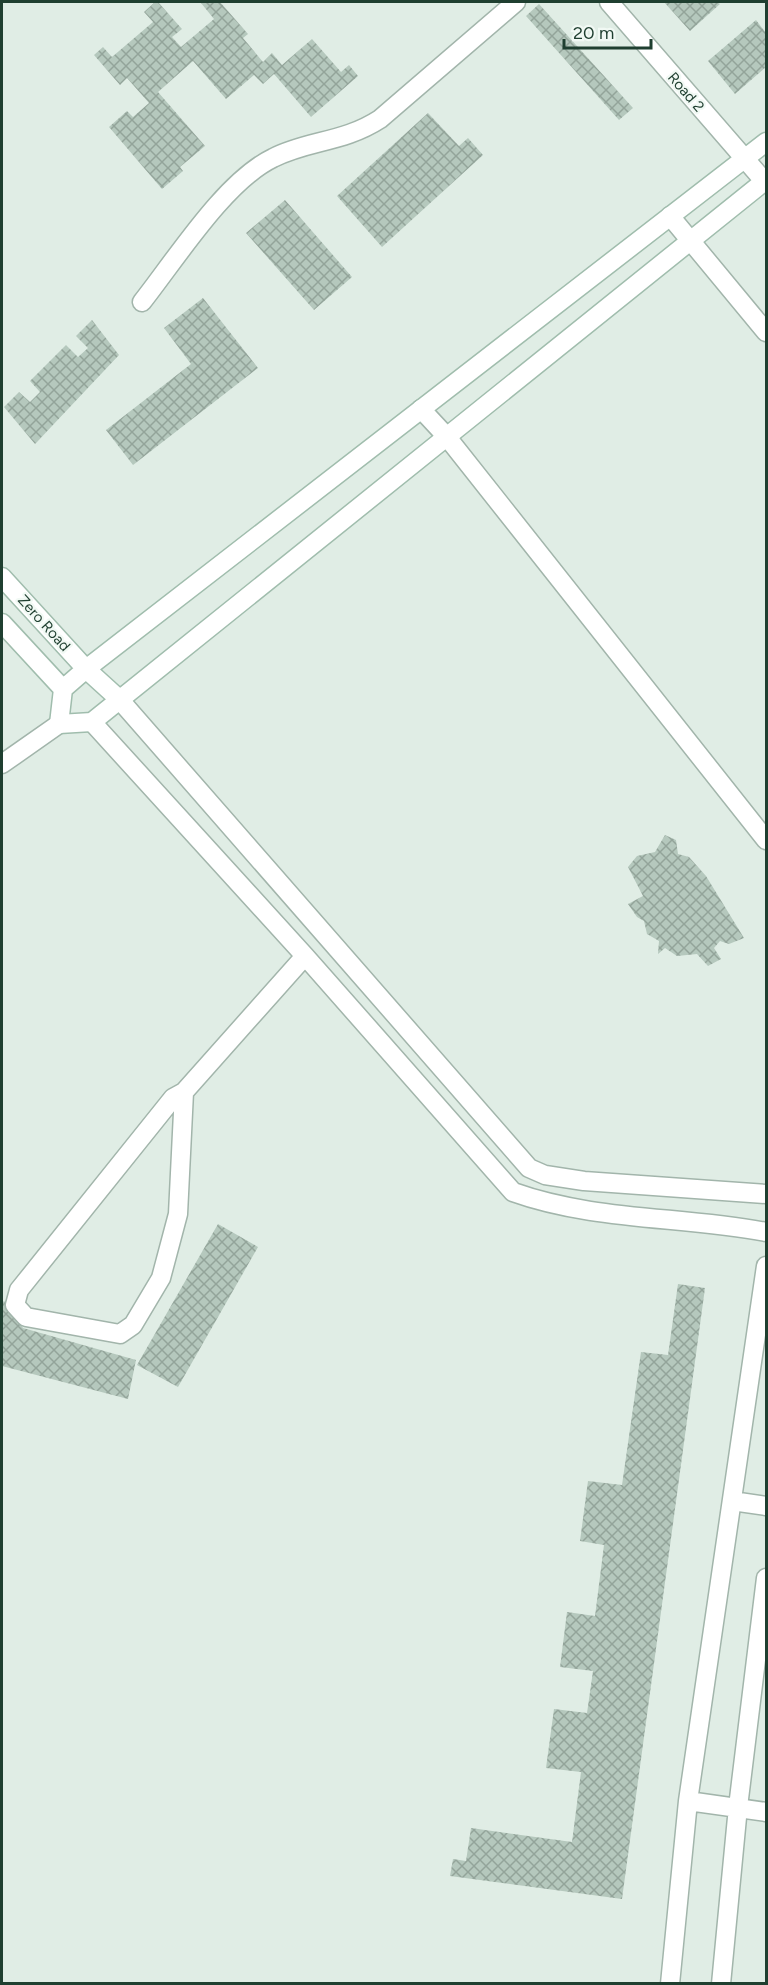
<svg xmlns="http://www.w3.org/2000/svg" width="768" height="1985" font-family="Figtree,sans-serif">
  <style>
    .building { fill: url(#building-cross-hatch) }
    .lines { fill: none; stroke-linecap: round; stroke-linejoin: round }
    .street-casing { stroke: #a2b5ab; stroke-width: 21 }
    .secondary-casing { stroke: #a0bdad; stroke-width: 21 }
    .street { stroke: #fff; stroke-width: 18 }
    .secondary { stroke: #fff; stroke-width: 18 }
    .labels { text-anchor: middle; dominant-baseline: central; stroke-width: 4.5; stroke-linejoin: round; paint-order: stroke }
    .street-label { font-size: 15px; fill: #1f3f30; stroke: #f1f9f4 }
  </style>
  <defs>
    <pattern id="building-cross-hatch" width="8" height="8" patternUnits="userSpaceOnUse" patternTransform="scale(1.5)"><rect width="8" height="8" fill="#b5c8bd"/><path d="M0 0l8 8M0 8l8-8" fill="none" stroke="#93a49a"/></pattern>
  </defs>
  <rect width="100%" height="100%" fill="#e0ede5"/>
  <path class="building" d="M155,2H158L182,29L172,37L181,47L214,19L201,3L220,2L248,34L243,38L263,62L272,53L282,65L312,39L341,72L349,65L358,76L311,117L274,74L263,84L254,75L226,99L193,61L158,92L205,146L180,167L183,171L162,189L109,127L127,111L133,117L149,103L127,78L120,85L94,55L103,47L112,57L153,22L144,12Z
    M664,2H717L720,4L690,31Z
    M539,4L633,108L619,120L526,16Z
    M756,20L766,33V67L735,94L708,61Z
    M428,113L459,146L468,138L483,155L382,247L337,196Z
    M285,200L352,277L314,310L246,233Z
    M203,298L258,368L133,465L106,430L191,364L164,328Z
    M92,320L119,355L35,444L4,407L19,392L30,402L40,392L30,381L66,345L78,357L88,348L76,336Z
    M665,835L676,840L678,854L689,857L706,876L744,938L729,944L720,941L714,948L721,959L708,966L697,954L677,956L665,948L658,954L659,941L647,934L644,921L637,917L628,904L643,896L628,867L637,856L655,852Z
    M218,1224L258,1247L178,1387L137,1365Z
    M678,1284L705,1288L622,1899L450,1876L453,1859L466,1861L471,1828L572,1842L581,1772L546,1768L554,1709L587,1713L593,1671L560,1667L567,1612L595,1616L604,1545L580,1541L588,1481L622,1485L641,1352L668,1355Z
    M4,1301L23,1328L136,1360L128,1399L2,1366V1303Z"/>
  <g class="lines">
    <defs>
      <path id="street" d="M609,2L765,182
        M670,216L766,332
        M142,302C176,259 225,181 273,158C308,140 343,143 380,119L516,2
        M421,409L447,437L766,840
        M119,699L529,1168L545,1175L584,1181L766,1194
        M92,722L305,956L513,1192C594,1221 682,1216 766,1232
        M2,764L59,724
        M184,1092L173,1098L19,1290L15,1305L26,1317L120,1334L133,1325L161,1278L178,1214L184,1092L305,956
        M732,1501L766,1506
        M688,1801L766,1812
        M670,1984L688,1801L766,1266
        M721,1984L738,1807L766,1578"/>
      <path id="secondary" d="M766,142L86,669L63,689L59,724L92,722L766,180
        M2,577L86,669L119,699
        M2,623L63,689"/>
    </defs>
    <use href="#street" class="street-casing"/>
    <use href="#secondary" class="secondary-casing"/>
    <use href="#street" class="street"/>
    <use href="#secondary" class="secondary"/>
  </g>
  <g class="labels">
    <g class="street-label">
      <text transform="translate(686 92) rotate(49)">Road 2</text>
      <text transform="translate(44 623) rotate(48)">Zero Road</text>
    </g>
  </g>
  <rect width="768" height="1985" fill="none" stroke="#1f3f30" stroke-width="6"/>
  <path d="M564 39v9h87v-9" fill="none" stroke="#1f3f30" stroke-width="3"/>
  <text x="573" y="39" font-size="18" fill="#1f3f30" stroke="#f1f9f4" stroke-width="4.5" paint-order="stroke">20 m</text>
</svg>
